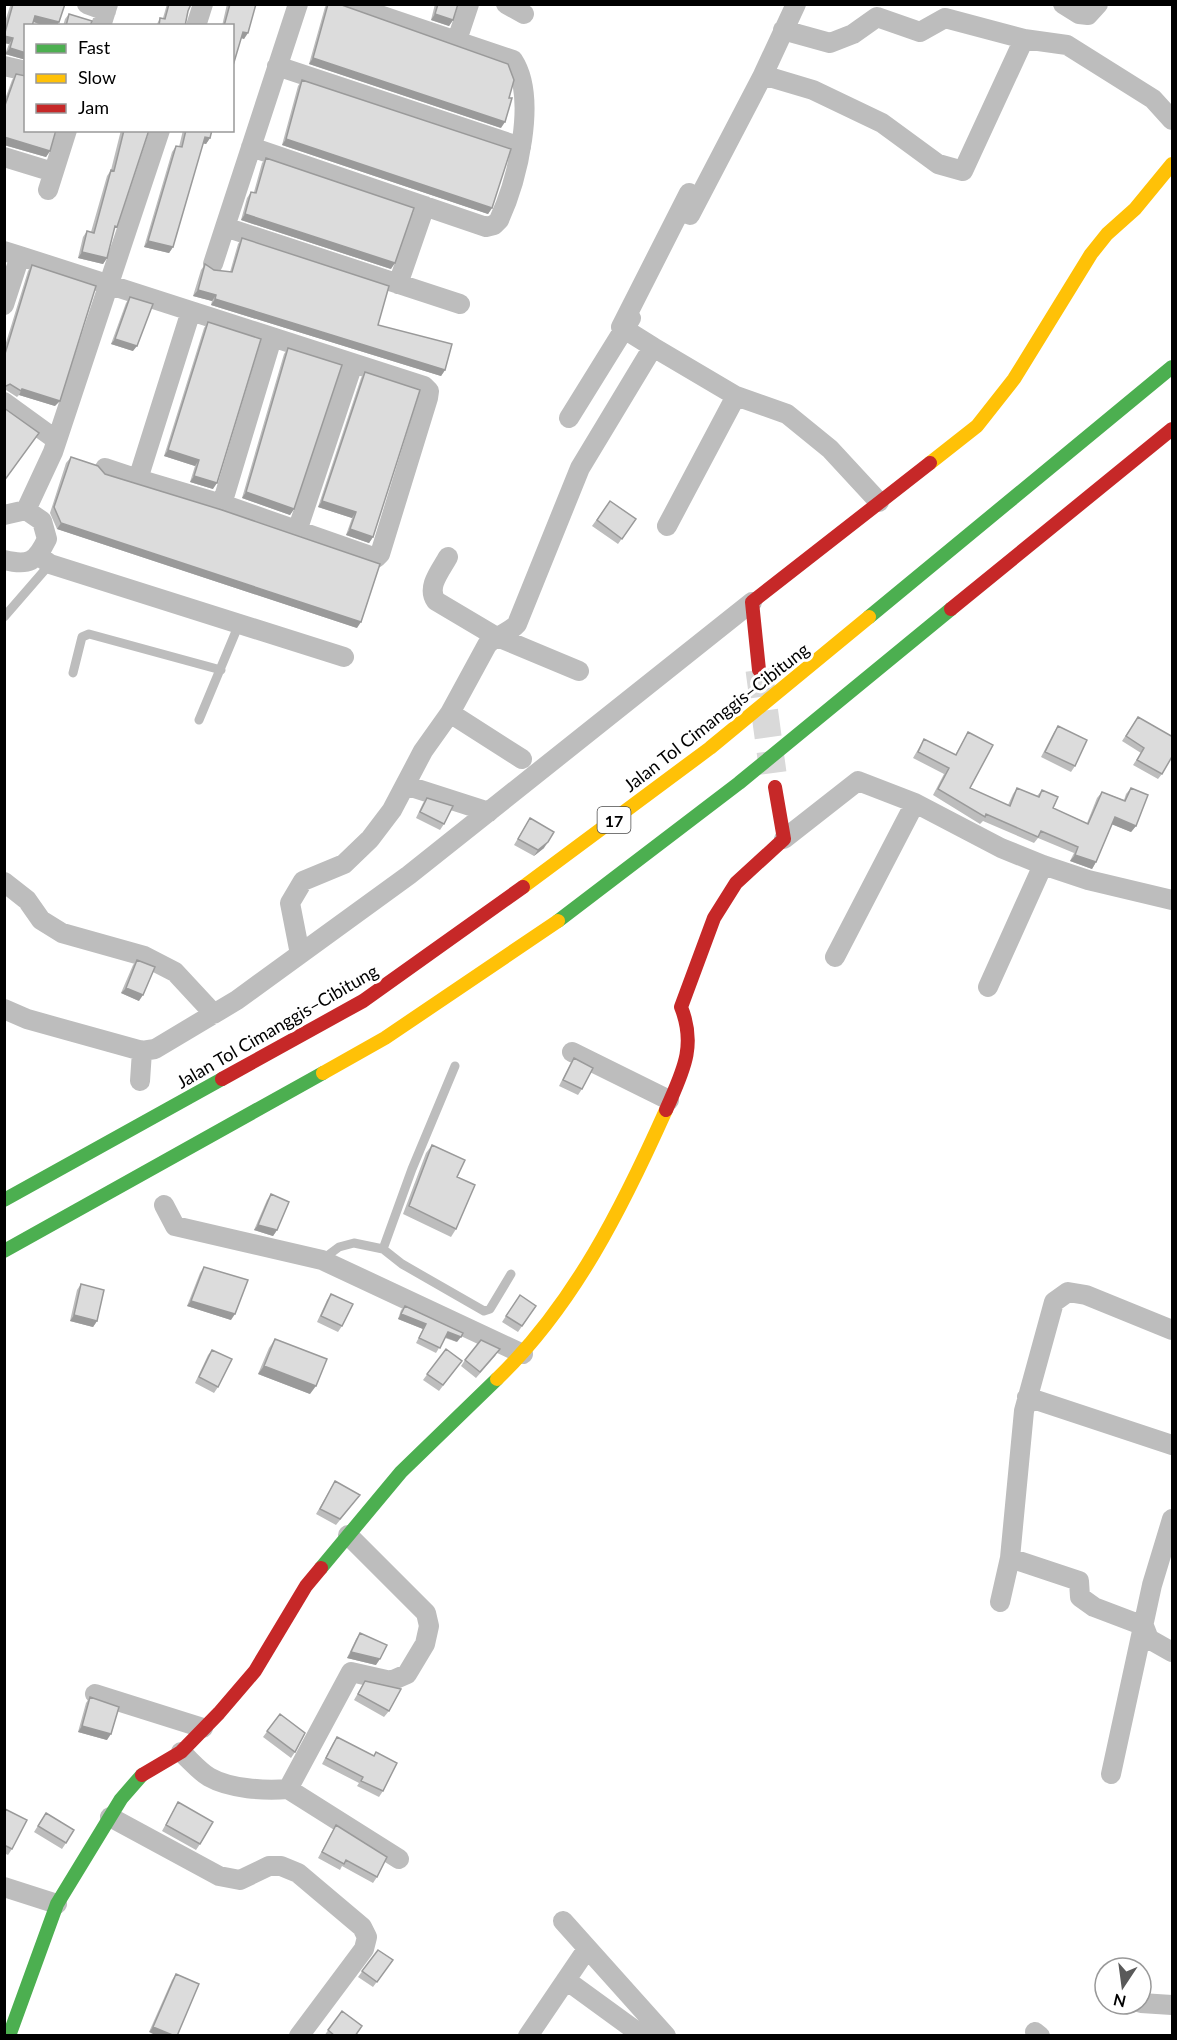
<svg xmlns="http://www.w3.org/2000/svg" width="1177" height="2040" font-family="Lato,sans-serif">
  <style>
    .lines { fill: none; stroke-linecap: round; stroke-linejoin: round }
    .secondary-tunnel { stroke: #d9d9d9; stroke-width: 27; stroke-dasharray: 27 14; stroke-linecap: butt }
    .lane { stroke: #bdbdbd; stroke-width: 9 }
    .street { stroke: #bdbdbd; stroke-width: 20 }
    .fast { stroke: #4caf50; stroke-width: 14 }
    .slow { stroke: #ffc107; stroke-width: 14 }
    .jam { stroke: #c62828; stroke-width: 14 }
    .wall { fill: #bdbdbd }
    .shaded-wall { fill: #9a9a9a }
    .building { fill: #dcdcdc; stroke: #9a9a9a; stroke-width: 1.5 }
    .labels { text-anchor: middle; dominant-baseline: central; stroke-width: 6; stroke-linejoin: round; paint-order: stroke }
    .shield { fill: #fff; stroke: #4c4c4c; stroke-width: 1.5 }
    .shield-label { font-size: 16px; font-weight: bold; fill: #000 }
    .street-label { font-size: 18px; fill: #000; stroke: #fff }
  </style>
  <rect width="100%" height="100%" fill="#fff"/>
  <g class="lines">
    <path class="secondary-tunnel" d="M759,670L773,773"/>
    <path class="lane" d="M4,617L50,564
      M73,673L82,637L89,634L221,670
      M199,720L239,624
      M383,1249L412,1169L455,1066
      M323,1259L339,1247L354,1243L383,1249L402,1264L484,1311L490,1309L511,1274"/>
    <path class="street" d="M87,4L106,11
      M298,4L225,227L460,304
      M506,4L524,14
      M1063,4L1079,14L1088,15L1098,4
      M101,26L108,4
      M196,26L203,4
      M783,30L830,43L853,34L877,17L920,32L945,18L1024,39L1067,45L1153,99L1172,120
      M457,40L469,4
      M4,66L26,71
      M277,66L521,147
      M763,75L813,90L882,123L938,164L963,171L1024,39
      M251,147L486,227L494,225L499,220C517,181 538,98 513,60L347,4
      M4,157L53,172
      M48,190L67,130
      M690,215L763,75L796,4
      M4,251L20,256L424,386L429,391L428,398L380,554L376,558L222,504L138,479L191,311
      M213,264L225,227
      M398,284L425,206
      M4,305L20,256
      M653,347L736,396L787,414L830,449L879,502
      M4,402L55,439
      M569,418L631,318
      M105,468L138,479
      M222,504L272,338
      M26,510L53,452L160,130
      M4,515L26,510L42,521L47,539C36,562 29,566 4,560
      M667,526L736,396
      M297,531L353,364
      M39,556L50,564L344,657
      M448,557C441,570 426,587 436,601L495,636L579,671
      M450,713L522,759
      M405,785L489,812
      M784,839L858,781L915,803L1001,848L1043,865L1088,880L1172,900
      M4,882L27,900L41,920L62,933L144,956L175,972L214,1014
      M300,954L290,903L303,881L344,864L370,839L392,810L423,751L450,713L487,645C496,635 508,634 517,624L580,468L653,347L621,327L689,193
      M835,957L915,803
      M988,987L1043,865
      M4,1009L27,1019L142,1051L155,1049L237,1000L409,875L752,602
      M572,1052L669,1100
      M140,1081L142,1051
      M164,1205L175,1226L322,1260L523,1354
      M1027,1397L1172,1445
      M1010,1558L1079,1581L1080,1597L1094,1607L1144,1626L1149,1639L1172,1652
      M1000,1602L1010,1558L1024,1411L1054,1302L1068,1292L1086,1295L1172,1330
      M95,1694L203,1728
      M181,1752C190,1760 199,1771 209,1777C230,1789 265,1791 288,1789L399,1859
      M1111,1774L1152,1585L1172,1519
      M288,1789L351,1672L391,1681L407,1674L425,1644L429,1626L426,1613L348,1535
      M110,1817L219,1876L240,1880L269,1866H281L298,1873L362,1927L367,1937L364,1949L299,2036
      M4,1887L57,1904
      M563,1921L666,2036
      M566,1980L643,2036
      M1141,2003L1172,2005
      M1035,2032L1040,2036
      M528,2036L587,1949"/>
    <path class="fast" d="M869,617L1172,367
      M558,921L739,783L951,609
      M4,1200L222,1079
      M4,1251L323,1073
      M321,1568L401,1472L497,1379
      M9,2036L57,1904L121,1799L142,1775"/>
    <path class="slow" d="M930,463L977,426L1014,379L1091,254L1107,234L1135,209L1172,164
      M523,887L710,748L869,617
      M323,1073L385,1038L558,921
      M497,1379C574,1305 623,1206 666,1110"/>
    <path class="jam" d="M951,609L1172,429
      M759,670L752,602L930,463
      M222,1079L363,1001L523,887
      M666,1110C682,1073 697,1047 681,1007L714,918L736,883L784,839L775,787
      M142,1775L181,1752L219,1713L255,1671L306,1586L321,1568"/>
  </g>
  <path class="wall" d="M6,4H65L57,26H45L33,22L26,26V60L5,54L9,44L4,43V25L10,6Z
    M167,4H191L188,11L185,26H156L160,18H163Z
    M227,4H256L244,39L241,38L232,26H222Z
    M327,4H339L501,128L309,64L325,7Z
    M435,4H458L453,20L449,26L431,20Z
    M69,14L90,26H63L65,19Z
    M16,74L50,151L46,157L4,145V102L12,80Z
    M302,80L492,208L488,214L282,145L298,86Z
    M121,130H149L113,233L107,258L103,264L78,258L83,237L87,231L91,232L107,176L111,170Z
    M183,130H212L210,138L206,144L203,143L173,247L169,253L144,247L172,152L176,146L179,147Z
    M266,158L391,269L241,220L247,198L251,192H254L262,163Z
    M242,238L378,325L445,370L441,376L211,305L212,301L193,296L201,270L205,264L214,270L230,272L238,244Z
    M32,265L55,406L19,395L17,397L6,390L4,391V349L28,271Z
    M130,297L133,351L111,344L126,303Z
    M208,322L213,489L190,482L195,466L164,456L204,328Z
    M288,348L294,509L290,515L242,498L284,354Z
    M365,372L373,537L369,543L346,535L352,518L318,507L361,378Z
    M71,457L105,474L357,628L57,529L50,513L66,463Z
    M610,501L636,519L618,544L592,526Z
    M1138,717L1162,774L1158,779L1133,765L1141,753L1122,741Z
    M1058,726L1075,766L1071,772L1041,757L1054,732Z
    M968,732L970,788L1008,805L1013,794L1017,788L1037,796L1042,790L1053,808L1087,823L1097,798L1102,792L1124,800L1126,794L1131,788L1136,826L1131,832L1112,824L1096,862L1092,869L1070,861L1074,853L1038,838L1034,843L983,821L980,824L933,795L944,774L913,758L924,739L955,755Z
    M427,798L444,824L440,830L416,818L423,803Z
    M530,818L544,848L534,856L514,845Z
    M137,960L139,1001L121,993L133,965Z
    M574,1058L582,1089L578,1095L559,1086L570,1064Z
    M432,1145L457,1177L456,1229L451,1237L403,1214L426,1153Z
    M271,1194L277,1230L273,1236L254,1230L267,1200Z
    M204,1267L231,1320L187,1306L200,1273Z
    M81,1284L97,1321L93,1327L70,1321L77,1290Z
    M331,1294L342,1326L338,1332L317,1322L327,1300Z
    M520,1295L536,1306L518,1332L502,1322Z
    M405,1306L457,1342L445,1338L436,1353L416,1343L423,1329L398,1319L401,1310Z
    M275,1339L310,1394L258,1374L269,1348Z
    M446,1349L462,1361L439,1391L423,1380Z
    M212,1350L218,1387L214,1393L195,1383L208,1355Z
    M496,1355L476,1378L461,1366L465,1360Z
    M335,1481L360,1495L336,1525L316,1514Z
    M360,1633L376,1665L347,1658L356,1639Z
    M365,1681L389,1711L384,1717L354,1700Z
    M90,1697L107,1740L78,1732L86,1703Z
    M280,1714L295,1752L291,1758L263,1737Z
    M337,1737L373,1756L376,1752L383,1791L379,1797L357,1786L359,1783L322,1764L333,1743Z
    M178,1802L200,1844L196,1850L162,1831Z
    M5,1809L12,1849L8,1855L4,1853Z
    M46,1813L66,1843L62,1849L34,1832Z
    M336,1825L377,1877L373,1883L342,1866L340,1870L318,1858Z
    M378,1950L393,1960L373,1987L358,1977Z
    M176,1974L199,1984L149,2032L172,1980Z
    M342,2011L355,2036H324Z"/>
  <path class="shaded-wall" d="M435,14L453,20L449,26L431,20Z
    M35,16L59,22L57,26H45L31,21Z
    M243,32L248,33L244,39L239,37Z
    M4,36L13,38L9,44L4,43Z
    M10,48L26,53V60L5,54Z
    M313,58L505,122L501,128L309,64Z
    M4,137L50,151L46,157L4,145Z
    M205,137L210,138L206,144L201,143Z
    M286,139L492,208L488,214L282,145Z
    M245,214L395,263L391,269L241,220Z
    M148,241L173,247L169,253L144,247Z
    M82,252L107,258L103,264L78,258Z
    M198,290L216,295L212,301L193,296Z
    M215,299L445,370L441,376L211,305Z
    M115,339L137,346L133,351L111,344Z
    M22,389L60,401L55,406L19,395Z
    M168,450L199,460L195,466L164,456Z
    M194,476L217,483L213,489L190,482Z
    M246,492L294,509L290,515L242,498Z
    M322,501L356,512L352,518L318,507Z
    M61,523L361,622L357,628L57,529Z
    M350,529L373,537L369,543L346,535Z
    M1115,817L1136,826L1131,832L1111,824Z
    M548,842L544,848L534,856L538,850Z
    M1075,855L1096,862L1092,869L1070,861Z
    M126,988L143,995L139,1001L121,993Z
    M258,1225L277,1230L273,1236L254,1230Z
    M191,1301L235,1314L231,1320L187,1306Z
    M401,1314L426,1324L423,1329L398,1319Z
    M74,1315L97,1321L93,1327L70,1321Z
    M448,1332L461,1337L457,1342L445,1337Z
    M264,1366L316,1386L310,1394L258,1374Z
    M351,1652L380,1659L376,1665L347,1658Z
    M82,1726L111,1734L107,1740L78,1732Z
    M153,2027L175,2036H157L149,2032Z"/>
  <path class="building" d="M13,4H65L59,22L35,16L32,26H26V53L10,48L13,38L4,36Z
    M169,4H191L188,11L185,26H159L160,18L165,19Z
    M230,4H256L248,33L243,32L232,69V26H224Z
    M328,4H339L508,64L514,80L509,98H512L505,122L313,58Z
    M438,4H458L453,20L435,14Z
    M69,14L92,21L90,26H66Z
    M16,74L26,76V130H56L50,151L4,137V108Z
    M302,80L511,149L492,208L286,139Z
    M124,130H149L117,227L115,226L107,258L82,252L87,231L94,233L111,170L114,171Z
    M186,130H212L210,138L205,137L173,247L148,241L176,146L182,147Z
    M266,158L414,208L395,263L245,214L251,192L256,193Z
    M242,238L389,286L378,325L452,344L445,370L215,299L216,295L198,290L205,264L214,270L232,272Z
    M32,265L96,286L60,401L22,389L21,391L10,384L4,387V357Z
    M130,297L153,304L137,346L115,339Z
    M208,322L261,339L217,483L194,476L199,460L168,450Z
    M288,348L342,365L294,509L246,492Z
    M365,372L420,390L373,537L350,529L356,512L322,501Z
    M4,408L39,433L4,481Z
    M71,457L98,466L105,474L222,510L380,564L361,622L61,523L54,507Z
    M610,501L636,519L622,539L597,520Z
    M1138,717L1173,737V755L1162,774L1137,760L1144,748L1126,736Z
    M1058,726L1087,740L1075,766L1045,752Z
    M968,732L993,745L970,788L1010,806L1017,788L1039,797L1042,790L1058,797L1053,808L1088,824L1102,792L1125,801L1131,788L1148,795L1136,826L1115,817L1096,862L1075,855L1078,847L1041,831L1038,837L986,814L985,817L938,789L949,768L918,752L924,739L956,755Z
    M427,798L453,806L444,824L420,812Z
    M530,818L554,832L548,842L538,850L518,839Z
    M137,960L155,967L143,995L126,988Z
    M574,1058L593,1068L582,1089L563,1080Z
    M432,1145L465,1160L457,1177L475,1185L456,1229L409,1206Z
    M271,1194L289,1202L277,1230L258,1225Z
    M204,1267L248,1280L235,1314L191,1301Z
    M81,1284L104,1290L97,1321L74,1315Z
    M331,1294L353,1304L342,1326L321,1316Z
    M520,1295L536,1306L522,1326L506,1316Z
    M405,1306L463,1333L461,1337L448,1332L440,1348L419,1338L426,1324L401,1314Z
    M275,1339L327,1359L316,1386L264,1366Z
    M481,1340L500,1349L480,1372L465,1360Z
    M446,1349L462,1361L443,1385L427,1374Z
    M212,1350L232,1359L218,1387L199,1377Z
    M335,1481L360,1495L340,1519L320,1509Z
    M360,1633L387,1645L380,1659L351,1652Z
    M365,1681L401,1689L389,1711L358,1694Z
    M90,1697L119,1707L111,1734L82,1726Z
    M280,1714L305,1733L295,1752L267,1731Z
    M337,1737L374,1756L376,1752L397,1763L383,1791L361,1781L363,1777L326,1758Z
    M178,1802L213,1822L200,1844L166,1825Z
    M5,1809L27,1820L12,1849L4,1845Z
    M46,1813L74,1830L66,1843L38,1826Z
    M336,1825L387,1857L377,1877L346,1860L344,1864L322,1852Z
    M378,1950L393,1960L377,1982L362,1971Z
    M176,1974L199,1984L177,2036H175L153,2027Z
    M342,2011L362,2026L355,2036H335L328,2030Z"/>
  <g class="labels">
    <rect class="shield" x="597.5" y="807" width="33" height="26" rx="4.5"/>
    <g class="shield-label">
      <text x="614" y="820">17</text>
    </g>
    <g class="street-label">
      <text transform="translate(716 717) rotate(-38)">Jalan Tol Cimanggis–Cibitung</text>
      <text transform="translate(277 1026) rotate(-30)">Jalan Tol Cimanggis–Cibitung</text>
    </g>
  </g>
  <rect width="1177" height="2040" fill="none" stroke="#000000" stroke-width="12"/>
  <rect x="24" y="24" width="210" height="108" fill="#ffffff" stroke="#999999" stroke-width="1.5"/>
  <rect x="36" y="44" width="30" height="9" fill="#4caf50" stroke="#999999" stroke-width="1.5"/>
  <text x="78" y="54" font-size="18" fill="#000000">Fast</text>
  <rect x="36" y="74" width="30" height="9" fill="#ffc107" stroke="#999999" stroke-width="1.5"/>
  <text x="78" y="84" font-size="18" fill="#000000">Slow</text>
  <rect x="36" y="104" width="30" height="9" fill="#c62828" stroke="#999999" stroke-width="1.5"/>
  <text x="78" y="114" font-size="18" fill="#000000">Jam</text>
  <g transform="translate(1123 1986) rotate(193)"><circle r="28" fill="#ffffff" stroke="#999999" stroke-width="1.5"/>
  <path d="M0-4.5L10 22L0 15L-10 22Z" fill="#595959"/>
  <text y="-9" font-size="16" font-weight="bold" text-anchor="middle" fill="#000000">N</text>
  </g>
</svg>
